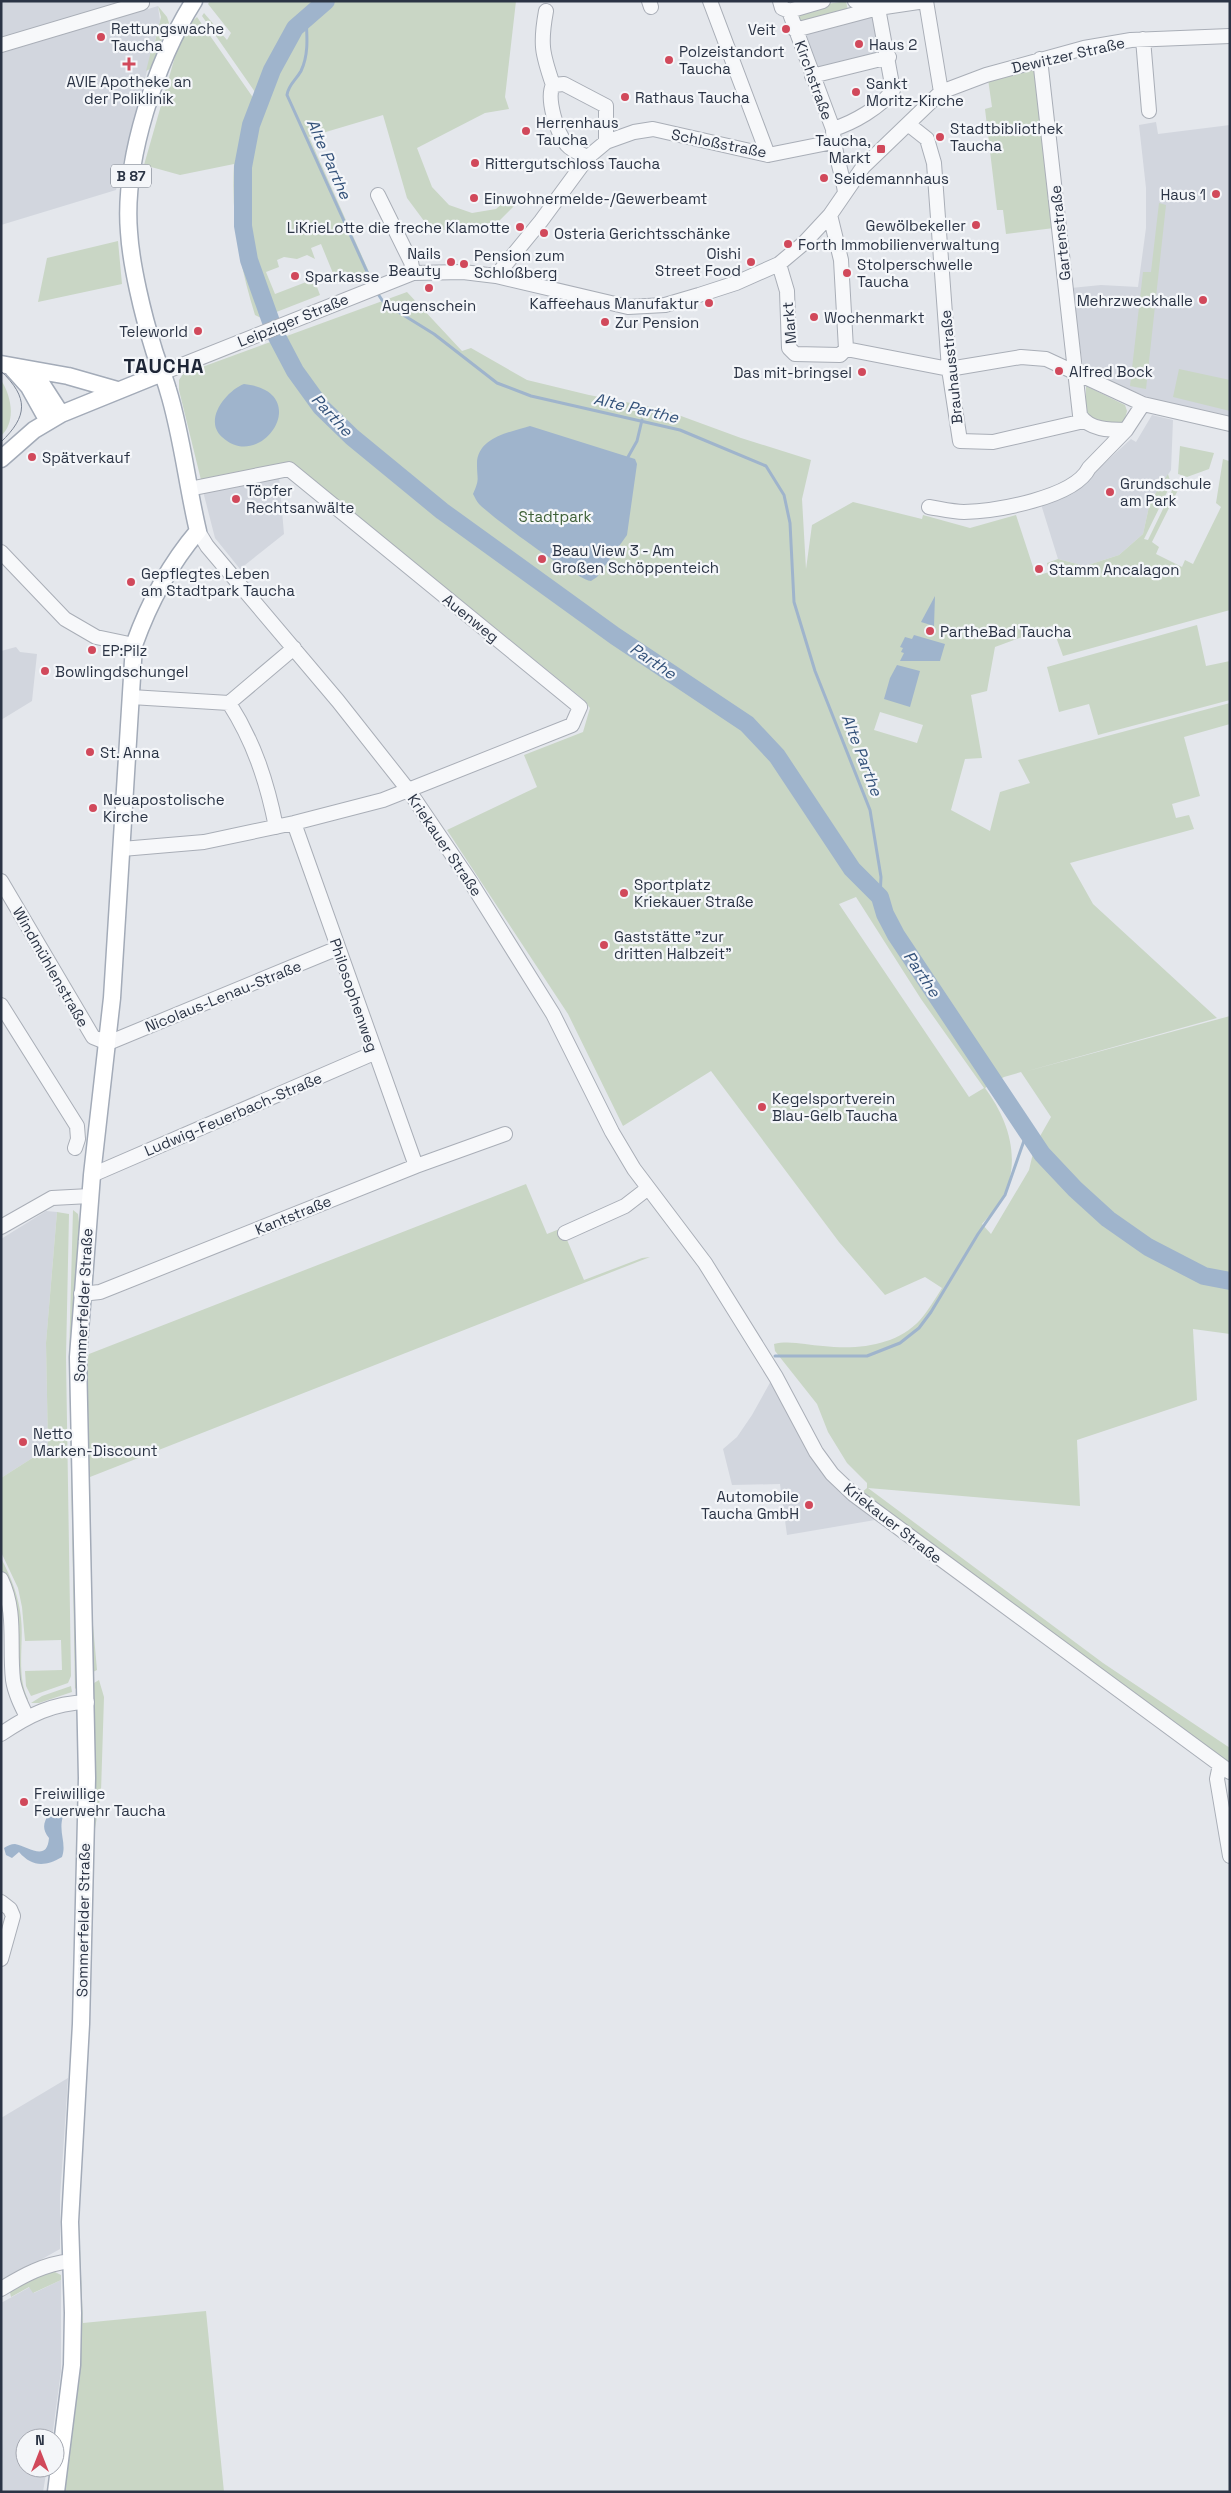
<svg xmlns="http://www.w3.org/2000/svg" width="1231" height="2493" font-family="'Space Grotesk',sans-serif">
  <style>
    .built { fill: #d2d6de }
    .green { fill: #c9d6c5; fill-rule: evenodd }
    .water { fill: #9fb4cc }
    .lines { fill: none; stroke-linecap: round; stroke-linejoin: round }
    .stream { stroke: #9fb4cc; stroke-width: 3 }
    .river { stroke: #9fb4cc; stroke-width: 18 }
    .minor-casing { stroke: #a9aeb7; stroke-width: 16 }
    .major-casing { stroke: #a3abb8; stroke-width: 19 }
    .minor { stroke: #f7f8fa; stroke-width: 14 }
    .major { stroke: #fff; stroke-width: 16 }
    .tram { stroke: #7d8696; stroke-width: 1 }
    .poi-dot { fill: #d1495b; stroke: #f4f6f9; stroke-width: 2 }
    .labels { text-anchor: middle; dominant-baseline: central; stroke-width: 4.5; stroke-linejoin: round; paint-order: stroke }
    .shield { fill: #f4f6f9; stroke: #676e7b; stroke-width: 1 }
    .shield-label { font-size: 14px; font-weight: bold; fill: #2b3445 }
    .poi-label { font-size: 15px; fill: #2b3445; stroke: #f4f6f9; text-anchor: start }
    .street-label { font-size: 15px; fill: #2b3445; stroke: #f4f6f9 }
    .park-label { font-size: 15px; fill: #3f6138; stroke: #f4f6f9 }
    .water-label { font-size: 16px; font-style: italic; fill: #34527a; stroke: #f4f6f9 }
    .district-label { font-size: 20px; font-weight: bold; letter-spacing: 1px; fill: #1d2536; stroke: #f4f6f9 }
  </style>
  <rect width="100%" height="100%" fill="#e4e7ec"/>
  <path class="built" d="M1,1H129L1,40Z
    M158,6L160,21L116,190L1,225V53Z
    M872,11L883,52L814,71L803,31Z
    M1156,122L1158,134L1230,125V416L1153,399L1123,387L1083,366L1071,288L1101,285L1138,287L1146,228V188L1139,125Z
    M1152,415L1173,420L1171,470L1150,502L1143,534L1119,555L1085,566L1058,559L1040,501L1098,469L1131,439L1136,442Z
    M279,476L284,534L240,569L215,538L204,495L205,491Z
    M16,647L20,652L37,654L32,701L1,720V651Z
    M46,1211L57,1212L46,1343L48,1448L1,1478V1239Z
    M772,1379L791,1421L817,1464L881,1519L787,1535L780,1484L732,1485L723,1449L737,1437L752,1415Z
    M68,2078L60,2198V2249L1,2282V2118Z
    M61,2280V2371L52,2438H25V2468H47L43,2492H1V2303L30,2287L34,2293Z"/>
  <path class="green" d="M210,1H516L505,97L509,109L485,113L417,148L432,187L449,205L472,213L496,209L508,198L514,206L497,223L464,231L430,229L407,198L383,115L309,137L369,272L337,283L321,244L311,248L315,259L307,255L297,259L284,257L277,260L279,267L266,272L275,294L314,279L320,295L261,318L255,315C239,264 231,216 234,164L180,175L144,165L180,39L188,25L197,17L254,99L260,94L282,44L255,92L202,16L204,13L227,40L231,33L208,4Z
    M846,1L848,11L799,23L797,13L821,5Z
    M158,6L167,17L169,23L161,42L154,45L161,17Z
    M160,45L150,69L146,71L152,47Z
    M1035,66L1054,228L1006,234L1003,210H997L985,109L992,107L988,79Z
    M1159,203L1166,205L1146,389L1130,386L1143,272H1151Z
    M118,241L122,284L38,302L47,258Z
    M407,292L462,351L471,348L527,380L589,395L662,409L741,438L811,460L802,499L806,569L812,525L853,502L922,519L923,515L970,528L1016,515L1036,576L1049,572L1047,563L1058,559L1085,566L1119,555L1143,534L1150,502L1168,474L1171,484L1144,539L1148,540L1177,480L1182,482L1152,542L1159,547L1156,554L1182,567L1185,560L1193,564L1221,507L1216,503L1223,459L1229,461L1230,457V610L1063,656L1052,626L995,647L987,691L971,695L982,758L965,759L951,810L990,831L1000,792L1030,783L1018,760L1230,703V724L1184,737L1200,796L1172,804L1176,818L1189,815L1194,829L1070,863L1093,904L1217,1018L1024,1072L1230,1016V1334L1193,1329L1197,1400L1077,1440L1080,1506L868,1488L1103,1663L1230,1748V1767L860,1494L867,1488V1483L847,1463L828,1432L817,1404L775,1351L774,1344C789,1340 807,1345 823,1346C857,1350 896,1346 920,1320C928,1311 935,1299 942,1288L925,1277L885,1295L839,1242L711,1071L623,1126L568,1014L447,830L537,787L524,755L583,732L590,708L583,699L297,467L201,480L179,390V380L183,374ZM880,712L923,725L917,743L874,730ZM856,897L921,999L984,1088L969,1097L839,904ZM1021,1072L1051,1117L1035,1145L1029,1170L991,1234L982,1224C989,1216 998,1206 1003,1197C1022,1159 1008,1119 985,1088L1004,1077Z
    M1179,369L1230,380V411L1173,397Z
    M1,380C12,397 16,422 1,436Z
    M1086,386L1125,405L1127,411L1124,422L1118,426L1090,417L1086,413Z
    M1180,446L1214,453L1209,469L1187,477L1178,474Z
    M1197,625L1206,666L1230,661V700L1098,735L1089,704L1059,712L1047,667Z
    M526,1184L547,1234L562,1228L584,1280L642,1258L650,1257L90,1477L92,1614L97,1670L93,1672L84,1417L87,1360L89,1354Z
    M73,1210L78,1214L80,1230L78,1686L75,1689L69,1358Z
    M57,1212L69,1214L66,1358L71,1676L68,1683L31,1696L26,1686L25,1671L62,1670L61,1640L25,1641L22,1607L18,1588L1,1552V1478L48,1448L46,1343Z
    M1,1558C11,1577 19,1597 21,1618C24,1644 16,1675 28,1699L26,1701L21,1694L9,1586L1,1568Z
    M99,1680L104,1697L101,1792L92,1847L89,2023L78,2200L83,2323L206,2311L224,2492H60L75,2222L94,1683Z
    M71,1686L72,1692L39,1703H31L42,1696Z
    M51,2270L61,2275V2280L33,2293L29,2287L11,2297L9,2288Z"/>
  <path class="water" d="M244,384C316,392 261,474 222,437C203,420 226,391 244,384Z
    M530,426L635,459L637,464L627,535L597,577L591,581C574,578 493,518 479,504C476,501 475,497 473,494C480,478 477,480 477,464C477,437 511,432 530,426Z
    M935,596L934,626L921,622Z
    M914,635L945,644L940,661H900L904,653L901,652L903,648L900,647L905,637L912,639Z
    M897,665L920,671L910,707L884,699L890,678Z
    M59,1812L63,1816C58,1833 67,1843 62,1857C45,1867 32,1867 19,1852L12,1858L6,1855L4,1848C7,1846 11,1844 15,1844C28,1846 47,1863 49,1838C42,1829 43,1823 49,1814Z"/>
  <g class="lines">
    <path class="stream" d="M306,18C307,36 309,54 301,71C296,80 288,85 287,95L373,285
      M376,291L384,303L434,334L497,383L531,396L680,430L766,466L784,495L790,523L794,602L815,671L870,810L881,877L880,897
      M628,457L637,441L642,420
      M775,1356H867L900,1343L919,1328L931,1312L978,1234L1005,1195L1027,1132"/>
    <path class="river" d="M326,1L295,28L272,70L251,125L243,167V226L249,260L275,333L295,371L321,407L352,437L442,511L615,636L747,724L777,756L852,869L880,897L885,914L896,935L1042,1154L1075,1189L1108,1219L1148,1247L1204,1276L1230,1281"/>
    <defs>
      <path id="minor" d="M649,1L651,7
        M710,1L768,155
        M780,1L782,8L789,11L833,129C833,150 842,171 845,192
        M926,1L941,92
        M546,11C540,44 542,53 553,85L564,84L606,106V142
        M789,11L823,1
        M795,30L878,8L855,1
        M1143,39L1149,111
        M1,45L142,3
        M1040,59L1080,415C1089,430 1110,430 1126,430L1143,404
        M812,76L889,57
        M553,85C546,98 557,134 567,145C572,151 581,154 588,157
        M908,124L927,139L934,163L949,369L960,441L993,442L1084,421
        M833,129C853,123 881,107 893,90L878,8L925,1
        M378,195L411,262L413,273
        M779,264L787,291L789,348L795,354L840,355L846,349L841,260L830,215
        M496,276L541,221L588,157L606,142L634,132L653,129L768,155L833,142
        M846,349L949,369L1021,357L1046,359L1143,404L1230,424
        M162,373L413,273L463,272L496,276L628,307L665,305L699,295L736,283L779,264L804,243L830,215L863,167L941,92L986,75L1084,48L1131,40L1230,36
        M929,507C941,509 953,512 964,512C996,511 1074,498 1089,468L1126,430
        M198,531L207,546L338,701L409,791L470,881L553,1014L612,1132L634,1169L705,1263L776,1377L816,1452L832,1474L853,1494L911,1537L1230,1772
        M1,552L65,619L96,637L134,645
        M131,697L229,703L294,648
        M229,703C254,742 267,782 276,827
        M294,823L416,1166
        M122,849L204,842L294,823L383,800L572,725L580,707L289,469L189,489
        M1,881L93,1037L108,1043L338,948
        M1,1005L77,1126L78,1139L75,1148
        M92,1175L374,1053
        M1,1227L52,1198L90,1196
        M565,1233L625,1206L647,1189
        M81,1294L100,1292L416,1166L505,1134
        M1,1579C17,1612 9,1645 13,1680C15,1693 21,1705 27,1717
        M1,1734C29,1715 53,1703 87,1702
        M1220,1765L1217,1779L1230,1856
        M1,1902L10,1909L13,1916L1,1959
        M1,2289C24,2275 44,2264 71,2261"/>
      <path id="major" d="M1,364L68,376L117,390
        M11,367L29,387L48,421
        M26,370L41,383L61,414
        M1,459L34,430L61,414L162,373
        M56,2492L72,2365L73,2313L70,2222L81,2024L87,1778L78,1357L92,1175L112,998L134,645C149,603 169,565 198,531C187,485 182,435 168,390C164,375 157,362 153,347C143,315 131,265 129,232C123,161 156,61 194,1"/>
    </defs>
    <use href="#minor" class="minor-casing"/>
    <use href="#major" class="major-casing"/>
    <use href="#minor" class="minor"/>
    <use href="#major" class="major"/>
    <path class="tram" d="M1,371C29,398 28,416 1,442"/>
  </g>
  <g class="poi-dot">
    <circle cx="786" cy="29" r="5"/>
    <circle cx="101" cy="37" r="5"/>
    <circle cx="859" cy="44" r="5"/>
    <circle cx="669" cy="60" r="5"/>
    <path d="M126.5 56.5h5v5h5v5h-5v5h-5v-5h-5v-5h5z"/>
    <circle cx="856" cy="92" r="5"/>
    <circle cx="625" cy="97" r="5"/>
    <circle cx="526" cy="131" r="5"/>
    <circle cx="940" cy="137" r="5"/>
    <rect x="876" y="144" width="10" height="10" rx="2.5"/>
    <circle cx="475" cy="163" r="5"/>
    <circle cx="824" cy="178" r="5"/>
    <circle cx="1216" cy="194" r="5"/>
    <circle cx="474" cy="198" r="5"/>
    <circle cx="976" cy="225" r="5"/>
    <circle cx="520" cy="227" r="5"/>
    <circle cx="544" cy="233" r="5"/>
    <circle cx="788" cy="244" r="5"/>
    <circle cx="451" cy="262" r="5"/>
    <circle cx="751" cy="262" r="5"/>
    <circle cx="464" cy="264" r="5"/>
    <circle cx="847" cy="273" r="5"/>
    <circle cx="295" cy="276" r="5"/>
    <circle cx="429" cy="288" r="5"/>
    <circle cx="1203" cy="300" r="5"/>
    <circle cx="709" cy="303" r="5"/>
    <circle cx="814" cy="317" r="5"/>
    <circle cx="605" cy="322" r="5"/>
    <circle cx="198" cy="331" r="5"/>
    <circle cx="1059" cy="371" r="5"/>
    <circle cx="862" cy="372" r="5"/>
    <circle cx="32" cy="457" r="5"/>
    <circle cx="1110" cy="492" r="5"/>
    <circle cx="236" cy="499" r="5"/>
    <circle cx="542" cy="559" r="5"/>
    <circle cx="1039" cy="569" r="5"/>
    <circle cx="131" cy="582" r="5"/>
    <circle cx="930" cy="631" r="5"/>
    <circle cx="92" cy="650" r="5"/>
    <circle cx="45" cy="671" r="5"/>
    <circle cx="90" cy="752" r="5"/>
    <circle cx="93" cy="808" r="5"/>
    <circle cx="624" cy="893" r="5"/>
    <circle cx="604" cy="945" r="5"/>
    <circle cx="762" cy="1107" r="5"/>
    <circle cx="23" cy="1442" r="5"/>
    <circle cx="809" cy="1505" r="5"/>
    <circle cx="24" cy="1802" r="5"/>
  </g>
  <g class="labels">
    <rect class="shield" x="111" y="164.5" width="40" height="23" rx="4"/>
    <g class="shield-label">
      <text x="131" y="176">B 87</text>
    </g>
    <g class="poi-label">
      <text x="111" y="28">Rettungswache<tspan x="111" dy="17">Taucha</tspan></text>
      <text x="776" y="29" text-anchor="end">Veit</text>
      <text x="869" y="44">Haus 2</text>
      <text x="679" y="51">Polzeistandort<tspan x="679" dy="17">Taucha</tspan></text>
      <text x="129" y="81" text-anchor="middle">AVIE Apotheke an<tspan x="129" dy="17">der Poliklinik</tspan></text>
      <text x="866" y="83">Sankt<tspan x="866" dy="17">Moritz-Kirche</tspan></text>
      <text x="635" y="97">Rathaus Taucha</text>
      <text x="536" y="122">Herrenhaus<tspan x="536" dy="17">Taucha</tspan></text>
      <text x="950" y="128">Stadtbibliothek<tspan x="950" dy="17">Taucha</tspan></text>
      <text x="871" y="140" text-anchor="end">Taucha,<tspan x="871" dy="17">Markt</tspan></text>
      <text x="485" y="163">Rittergutschloss Taucha</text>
      <text x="834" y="178">Seidemannhaus</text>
      <text x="1206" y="194" text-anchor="end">Haus 1</text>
      <text x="484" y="198">Einwohnermelde-/Gewerbeamt</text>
      <text x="966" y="225" text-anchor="end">Gewölbekeller</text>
      <text x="510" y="227" text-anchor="end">LiKrieLotte die freche Klamotte</text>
      <text x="554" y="233">Osteria Gerichtsschänke</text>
      <text x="798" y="244">Forth Immobilienverwaltung</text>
      <text x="441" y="253" text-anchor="end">Nails<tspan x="441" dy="17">Beauty</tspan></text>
      <text x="741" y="253" text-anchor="end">Oishi<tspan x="741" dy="17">Street Food</tspan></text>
      <text x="474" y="255">Pension zum<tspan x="474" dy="17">Schloßberg</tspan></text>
      <text x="857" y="264">Stolperschwelle<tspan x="857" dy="17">Taucha</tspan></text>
      <text x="305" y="276">Sparkasse</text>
      <text x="1193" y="300" text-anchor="end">Mehrzweckhalle</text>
      <text x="699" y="303" text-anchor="end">Kaffeehaus Manufaktur</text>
      <text x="429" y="305" text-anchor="middle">Augenschein</text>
      <text x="824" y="317">Wochenmarkt</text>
      <text x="615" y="322">Zur Pension</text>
      <text x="188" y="331" text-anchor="end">Teleworld</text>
      <text x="1069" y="371">Alfred Bock</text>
      <text x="852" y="372" text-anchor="end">Das mit-bringsel</text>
      <text x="42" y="457">Spätverkauf</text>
      <text x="1120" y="483">Grundschule<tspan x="1120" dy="17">am Park</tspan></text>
      <text x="246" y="490">Töpfer<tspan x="246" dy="17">Rechtsanwälte</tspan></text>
      <text x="552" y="550">Beau View 3 - Am<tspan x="552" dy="17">Großen Schöppenteich</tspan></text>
      <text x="1049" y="569">Stamm Ancalagon</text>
      <text x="141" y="573">Gepflegtes Leben<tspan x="141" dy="17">am Stadtpark Taucha</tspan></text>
      <text x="940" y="631">PartheBad Taucha</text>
      <text x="102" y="650">EP:Pilz</text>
      <text x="55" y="671">Bowlingdschungel</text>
      <text x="100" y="752">St. Anna</text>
      <text x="103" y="799">Neuapostolische<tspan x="103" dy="17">Kirche</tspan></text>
      <text x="634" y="884">Sportplatz<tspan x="634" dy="17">Kriekauer Straße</tspan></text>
      <text x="614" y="936">Gaststätte "zur<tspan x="614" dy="17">dritten Halbzeit"</tspan></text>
      <text x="772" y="1098">Kegelsportverein<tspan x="772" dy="17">Blau-Gelb Taucha</tspan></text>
      <text x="33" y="1433">Netto<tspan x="33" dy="17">Marken-Discount</tspan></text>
      <text x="799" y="1496" text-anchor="end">Automobile<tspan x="799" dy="17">Taucha GmbH</tspan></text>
      <text x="34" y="1793">Freiwillige<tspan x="34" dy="17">Feuerwehr Taucha</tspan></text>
    </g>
    <g class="street-label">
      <text transform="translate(1068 55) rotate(-13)">Dewitzer Straße</text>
      <text transform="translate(814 80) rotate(70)">Kirchstraße</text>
      <text transform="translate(719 143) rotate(11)">Schloßstraße</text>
      <text transform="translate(1060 233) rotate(-96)">Gartenstraße</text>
      <text transform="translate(293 320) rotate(-22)">Leipziger Straße</text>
      <text transform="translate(789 323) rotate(-95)">Markt</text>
      <text transform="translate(951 367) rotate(-96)">Brauhausstraße</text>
      <text transform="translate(471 618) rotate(39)">Auenweg</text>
      <text transform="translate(445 845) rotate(56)">Kriekauer Straße</text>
      <text transform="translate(51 967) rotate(60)">Windmühlenstraße</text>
      <text transform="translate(354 995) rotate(71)">Philosophenweg</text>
      <text transform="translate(223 996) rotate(-22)">Nicolaus-Lenau-Straße</text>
      <text transform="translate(233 1114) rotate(-23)">Ludwig-Feuerbach-Straße</text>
      <text transform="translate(293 1215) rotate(-22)">Kantstraße</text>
      <text transform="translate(83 1305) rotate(-87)">Sommerfelder Straße</text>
      <text transform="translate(893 1523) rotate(38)">Kriekauer Straße</text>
      <text transform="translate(83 1920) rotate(-89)">Sommerfelder Straße</text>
    </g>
    <g class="park-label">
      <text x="555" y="516">Stadtpark</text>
    </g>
    <g class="water-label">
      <text transform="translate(329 159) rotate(66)">Alte Parthe</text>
      <text transform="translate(636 408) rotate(13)">Alte Parthe</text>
      <text transform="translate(332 415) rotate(47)">Parthe</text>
      <text transform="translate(653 661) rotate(34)">Parthe</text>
      <text transform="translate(862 755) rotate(69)">Alte Parthe</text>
      <text transform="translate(922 974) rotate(56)">Parthe</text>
    </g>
    <g class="district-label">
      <text x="164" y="366">TAUCHA</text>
    </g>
  </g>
  <rect width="1231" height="2493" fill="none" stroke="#2b3445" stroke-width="5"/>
  <g transform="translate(40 2453)"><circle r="24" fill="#f4f6f9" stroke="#a4a8b1"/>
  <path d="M0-4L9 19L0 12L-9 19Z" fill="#d1495b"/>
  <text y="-8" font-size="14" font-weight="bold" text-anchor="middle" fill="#2b3445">N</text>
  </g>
</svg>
